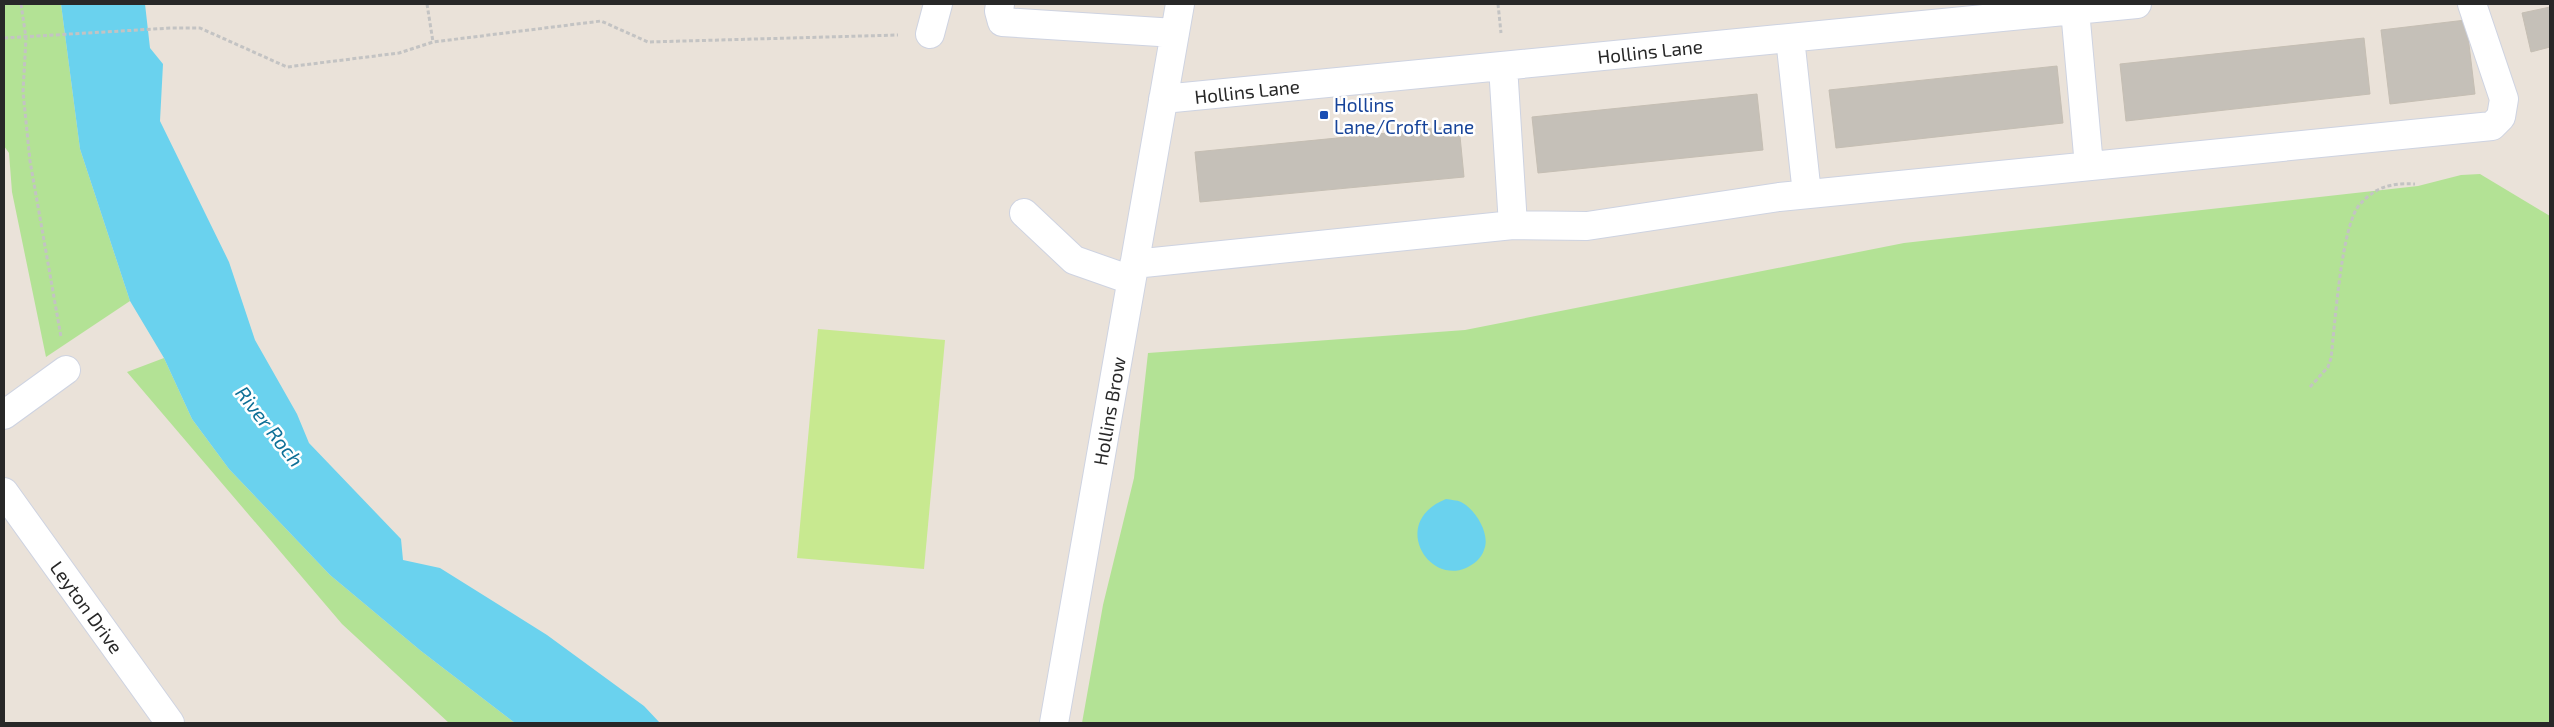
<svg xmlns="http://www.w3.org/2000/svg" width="2554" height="727" font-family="'Exo 2',sans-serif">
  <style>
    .green { fill: #b3e295 }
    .pitch { fill: #c8e990 }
    .water { fill: #6ad2ee }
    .building { fill: #c5c0b8; stroke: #c5beb3 }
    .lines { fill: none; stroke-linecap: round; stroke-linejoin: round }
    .minor-casing { stroke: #ced3e1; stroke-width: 30 }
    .path { stroke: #c3c3c3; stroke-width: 3; stroke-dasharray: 4 2.5; stroke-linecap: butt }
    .minor { stroke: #fff; stroke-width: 28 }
    .transit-dot { fill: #1a4fb4; stroke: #fff; stroke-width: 2 }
    .labels { text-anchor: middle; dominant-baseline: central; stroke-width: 5; stroke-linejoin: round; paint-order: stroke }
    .street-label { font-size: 19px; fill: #282828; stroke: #fff }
    .transit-label { font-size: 19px; fill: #164399; stroke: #fff; text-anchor: start }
    .water-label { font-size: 20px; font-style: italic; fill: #0d6f96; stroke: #fff }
  </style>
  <rect width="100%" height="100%" fill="#eae2d9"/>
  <path class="green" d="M4,4H61L80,149L130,301L46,357L12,192L9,153L4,146Z
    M2480,174L2550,216V723H1082L1103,605L1134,478L1148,353L1465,330L1904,243L2418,186L2461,175Z
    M164,358L192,419L229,469L330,575L421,651L515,723H449L342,624L127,372Z"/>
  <path class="pitch" d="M818,329L945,340L924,569L797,558Z"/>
  <path class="water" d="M61,4H145L150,48L163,64L160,121L229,262L255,340L297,414L309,443L401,539L403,560L440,568L547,635L644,706L660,723H515L421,651L330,575L229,469L192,419L164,358L130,301L80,149Z
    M1446,499C1451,500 1457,500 1461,502C1475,509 1491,534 1484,550C1481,559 1474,564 1466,568C1427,585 1390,521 1446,499Z"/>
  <path class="building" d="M2550,7V47L2531,52L2522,13Z
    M2466,20L2475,94L2390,104L2381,30Z
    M2364,38L2370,94L2126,121L2120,64Z
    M2057,66L2063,123L1836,148L1829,90Z
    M1757,94L1763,150L1538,173L1532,117Z
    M1459,126L1464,177L1200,202L1195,152Z"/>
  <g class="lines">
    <defs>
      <path id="minor" d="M1000,4L999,11L1002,22L1175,33
        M2075,10L2089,166
        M930,34L938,4
        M1790,38L1807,194
        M1503,66L1513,225
        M1163,99L2137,4
        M1024,213L1074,260L1131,280
        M1134,264L1513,225L1587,226L1779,197L2492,126L2501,117L2504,99L2472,4
        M4,415L66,370
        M4,492L170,723
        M1054,723L1180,4"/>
    </defs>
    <use href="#minor" class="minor-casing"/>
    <path class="path" d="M21,4L26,38L23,92L30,161L61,337
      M427,4L433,42
      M1498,4L1501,33
      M4,38L171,28H200L287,67L399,53L433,42L601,21L648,42L898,35
      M2310,387L2328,367L2331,358C2335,326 2341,225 2360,204C2377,186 2391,183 2415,184"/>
    <use href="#minor" class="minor"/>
  </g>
  <rect class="transit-dot" x="1319" y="110" width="10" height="10" rx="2.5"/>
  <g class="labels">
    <g class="street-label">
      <text transform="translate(1650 51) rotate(-6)">Hollins Lane</text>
      <text transform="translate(1247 91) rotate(-6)">Hollins Lane</text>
      <text transform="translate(1109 411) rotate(-80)">Hollins Brow</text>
      <text transform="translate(87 607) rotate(54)">Leyton Drive</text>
    </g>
    <g class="transit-label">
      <text x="1334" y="104">Hollins<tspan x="1334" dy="22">Lane/Croft Lane</tspan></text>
    </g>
    <g class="water-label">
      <text transform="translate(270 426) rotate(52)">River Roch</text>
    </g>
  </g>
  <rect width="2554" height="727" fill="none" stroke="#282828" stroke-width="10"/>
</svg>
